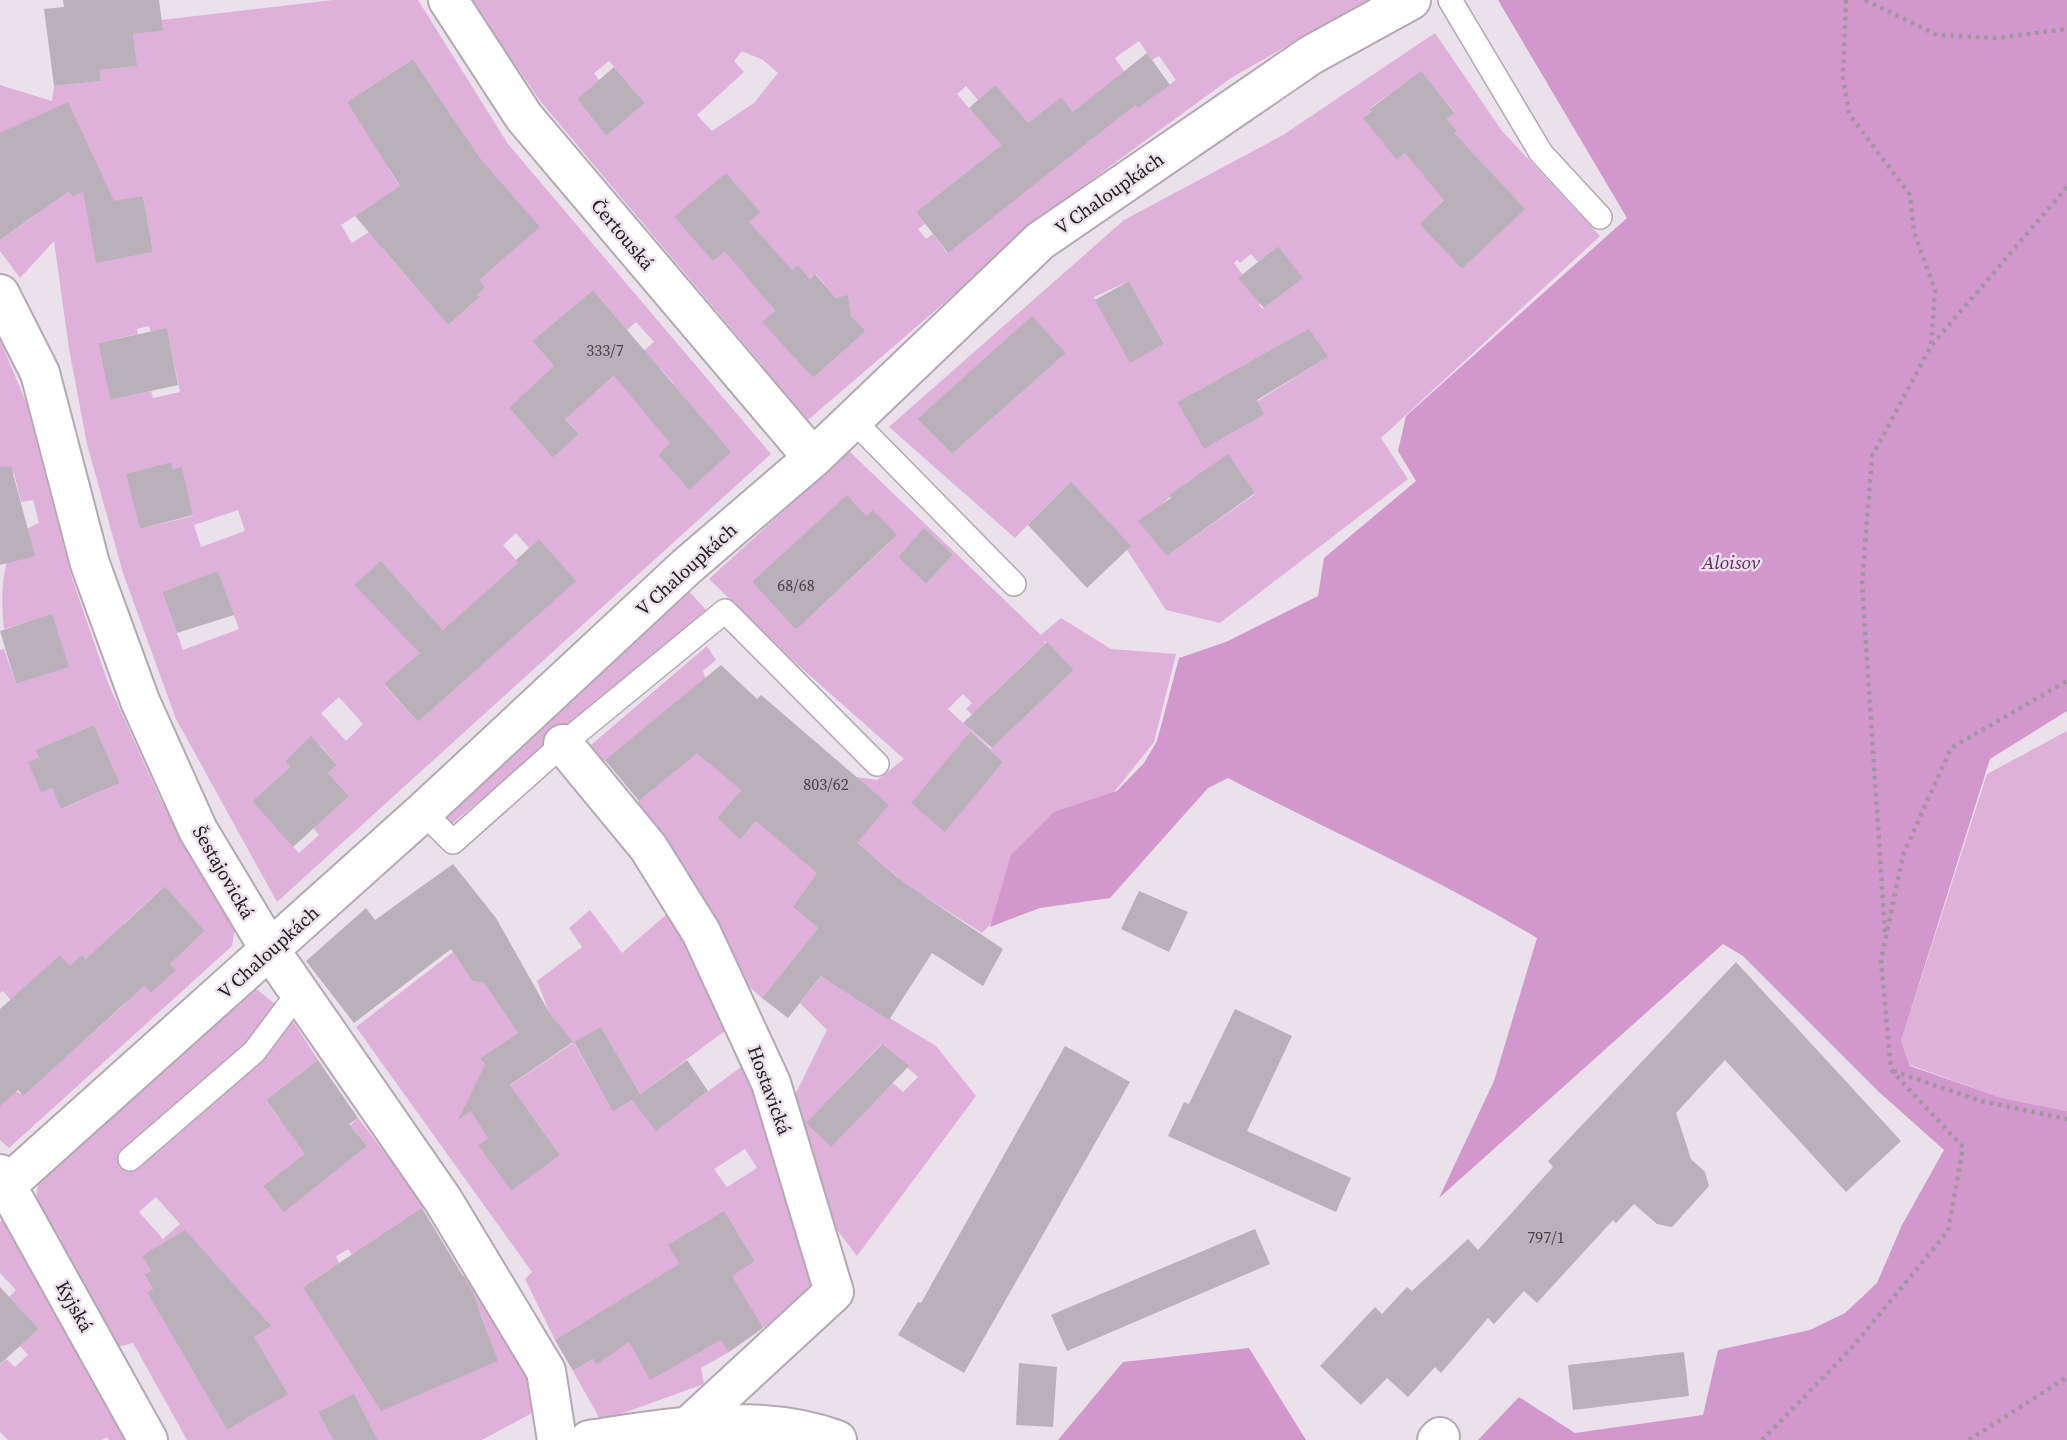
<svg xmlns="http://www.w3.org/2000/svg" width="2067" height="1440" font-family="'Source Serif 4',serif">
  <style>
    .green { fill: #dfb1da; fill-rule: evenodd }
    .forest { fill: #d297cc }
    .building { fill: #bab0b9 }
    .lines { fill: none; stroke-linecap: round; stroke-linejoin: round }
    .lane-casing { stroke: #b3a9b2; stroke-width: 26 }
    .street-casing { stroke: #b3a9b2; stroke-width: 42 }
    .path { stroke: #9f979e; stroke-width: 4.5; stroke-dasharray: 3.5 5; stroke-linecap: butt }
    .lane { stroke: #fff; stroke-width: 23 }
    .street { stroke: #fff; stroke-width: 38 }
    .labels { text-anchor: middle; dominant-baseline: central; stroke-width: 5; stroke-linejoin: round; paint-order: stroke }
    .number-label { font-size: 16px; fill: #464045 }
    .street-label { font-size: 19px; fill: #1f1b1e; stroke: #ebe1ea }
    .park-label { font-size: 19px; font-style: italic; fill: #6c2768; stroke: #ebe1ea }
  </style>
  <rect width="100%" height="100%" fill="#ebe1ea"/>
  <path class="green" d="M333,0H418L508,144L771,454L277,902L176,719L123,573L87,444L69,349L54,241L20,278L0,251V240L36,215L0,162V85L52,101L54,86L101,81L100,70L136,66L133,34L162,31L161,20ZM413,59L469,142L401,188L388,168L404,158L347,102ZM35,118L105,181L72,197ZM389,194L401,211L352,243L341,225ZM143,196L153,252L97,262ZM414,222L539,227L494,267L474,275L485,288L477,295L479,298L448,325L383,249ZM593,290L627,330L636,322L654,342L596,392L564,354L552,364L532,341ZM149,326L151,332L167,329L180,392L153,398L151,391L110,400L98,343L138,334L137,329ZM660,368L674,384L643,410L630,394ZM519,399L554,406L579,434L553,458L509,408ZM676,439L689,490L658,455ZM171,462L173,469L182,468L193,516L140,529L127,474ZM238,510L245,531L201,547L194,525ZM516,533L529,548L539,539L533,619L418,722L384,685L420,653L381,561L443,630L524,569L503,545ZM218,572L239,629L183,650L162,592ZM339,697L363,724L346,741L321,713ZM302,745L311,754L321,746L337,765L328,773L349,796L313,828L319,835L299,853L252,801L290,767L285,761Z
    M470,0H1367L1231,78L1064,200L808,420L541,102ZM1139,41L1152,60L1159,56L1176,80L1138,108L1116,79L1124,71L1115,58ZM742,51L763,60L778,73L754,103L712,131L697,115L744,72L734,61ZM609,61L645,103L606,136L577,99L599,80L594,73ZM995,85L1022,128L1061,97L1093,138L947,253L933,234L926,239L918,229L925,224L916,212L1001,145L957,94L966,86L978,100ZM798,265L810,279L816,274L836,298L848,296L851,316L866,331L813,378L763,322L775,311L763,297Z
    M1435,33L1502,131L1600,236L1381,438L1408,479L1220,623L1166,610L1127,550L1100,524L1105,518L1071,481L1015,538L889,427L1124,220L1283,135ZM1421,72L1455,112L1447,119L1456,131L1405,153L1398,159L1364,117L1371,112L1370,108ZM1460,184L1524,209L1462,269L1419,224ZM1278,246L1302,278L1263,309L1259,305L1264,300L1238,278L1242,274L1234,263L1237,260L1240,263L1251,254L1258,262ZM1129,281L1164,344L1131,362L1094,297ZM1032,317L1066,353L952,454L917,419ZM1328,357L1198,438L1177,402L1220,378ZM1237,467L1255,494L1167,556V517L1160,506L1187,482Z
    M0,340L26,402L72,578L108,683L161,800L235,927L232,946L9,1148L0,1140V1083L23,1095L126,1003L82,954L70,966L60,955L20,1011L3,991L0,993V650L4,649L16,684L68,667L52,615L4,629C0,595 0,537 39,523L33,500L21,502L14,473L0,476ZM94,725L120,783L62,809L52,788L41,793L29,763L39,758L35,750ZM165,886L205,931L170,964L175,970L151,993L114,952L144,945L124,923Z
    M849,451L1041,635L1061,618L1111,649L1176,654L1154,742L1107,801L982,933L924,896L858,999L936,1046L976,1096L857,1256L834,1226L788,1109L827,1030L800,1003L899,878L872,856L835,903L793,907L818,928L762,998L739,978L706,921L714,915L632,807L682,765L648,726L598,766L585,750L707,646L716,660L703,671L741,790L717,818L740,840L804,766L820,819L857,777L877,780L904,759L788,656L709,579ZM866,516L890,542L796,630L752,582ZM924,529L953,555L926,584L898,557ZM1044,640L1074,670L991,749L948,709L963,694L972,703L966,709L980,722L994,693L1045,644ZM972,735L1003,762L945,831ZM881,1044L918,1077L903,1092L893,1083L807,1123Z
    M686,588L707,611L448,827L437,814Z
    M2067,731V1111L2002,1098L1910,1065L1901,1041L1987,774Z
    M674,908L707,964L711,991L726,1030L640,1094L601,1027L574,1043L613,1112L632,1100L656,1130L749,1061L765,1093L768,1128L819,1288L763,1328L759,1323L760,1327L756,1330L726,1279L755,1261L736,1230L709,1246L697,1228L669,1245L679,1264L653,1281L672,1311L701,1294L730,1341L725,1344L729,1352L701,1368L704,1384L601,1421L573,1371L593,1359L596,1364L606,1358L603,1353L657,1320L667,1334L636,1353L650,1379L692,1356L647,1285L555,1340L525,1279L532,1272L356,1027L453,952L472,981L484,983L518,1033L480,1058L491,1074L476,1084L467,1103L472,1111L573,1043L549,1012L537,981L582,947L569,928L590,910L622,953ZM528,1110L560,1155L511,1190L478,1145L499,1131L495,1123L507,1114L512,1121ZM745,1149L757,1168L727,1187L714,1169Z
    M255,988L289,1015L318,1060L266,1100L279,1119L304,1099L330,1136L263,1186L284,1211L367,1146L350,1125L358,1118L426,1206L352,1255L348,1249L336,1256L339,1263L304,1286L324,1317L374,1330L471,1271L534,1365L539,1401L530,1414L482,1440H378L354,1393L318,1412L333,1440H187L133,1343L117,1347L35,1204L40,1171ZM156,1197L180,1224L163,1239L139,1212ZM142,1256L270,1326L254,1337L261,1410L227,1430L148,1293L153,1289L144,1274L151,1271ZM481,1314L497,1361L387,1408Z
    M3,1219L130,1440H109L107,1437L102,1440H8L0,1432V1365L6,1359L15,1367L28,1355L20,1346L39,1329L9,1297L16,1290L0,1273V1222Z"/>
  <path class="forest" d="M1498,0H2067V711L1990,759L1901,1041L1910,1066L2002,1098L2067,1111V1440H1478L1519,1397L1575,1433L1703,1415L1718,1350L1810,1330L1845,1313L1877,1283L1902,1225L1944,1150L1879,1092L1743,956L1723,944L1439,1198L1494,1081L1537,938C1437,878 1331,832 1228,778L1208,788L1110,898L1040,908L990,927L1011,855L1054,812L1117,791L1144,763L1157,741L1179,658L1226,642L1318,596L1324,558L1416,481L1398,451L1406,416L1627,218Z
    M1249,1348L1306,1440H1058L1123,1362Z"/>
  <path class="building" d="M63,0H159L163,31L133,34L137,66L100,70L101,81L54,86L44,9L64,7Z
    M1147,53L1170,85L1138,108L1135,105L948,253L916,212L1001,145L969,108L995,85L1028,123L1061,97L1073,112Z
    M413,59L482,161L540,227L479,280L485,288L477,295L480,297L448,325L355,216L400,186L347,102Z
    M614,67L645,103L606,136L577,99Z
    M1421,71L1455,113L1447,119L1457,131L1454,133L1525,209L1462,269L1419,224L1444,200L1405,153L1397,160L1363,118L1371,112L1370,109Z
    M68,102L114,201L143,196L153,252L96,263L83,192L72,197L69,191L0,240V133Z
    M726,173L760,212L749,222L792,270L798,265L810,279L815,274L836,298L848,295L851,316L866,331L813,378L762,322L775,311L725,251L713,261L674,217Z
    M1278,246L1303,278L1264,308L1238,278Z
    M1129,281L1164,344L1130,363L1095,300Z
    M593,290L731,452L689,490L658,455L670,443L614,376L565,419L579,434L553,458L509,408L554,366L532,341Z
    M1032,316L1066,353L952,454L917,419Z
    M167,328L178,385L110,400L98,343Z
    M1309,329L1328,357L1257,400L1264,414L1204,449L1177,402Z
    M1228,454L1255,493L1167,556L1138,521L1171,498L1169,495Z
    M171,462L173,469L182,467L193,515L140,529L126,474Z
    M11,466L35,556L0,565V467Z
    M1071,481L1131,546L1087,588L1028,525Z
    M847,495L866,516L873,510L897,535L796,630L752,582Z
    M924,528L953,555L926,584L898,557Z
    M539,539L576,581L418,722L384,684L420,653L354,585L381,561L443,630L518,563L516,560Z
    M218,571L234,615L177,633L162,592Z
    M52,614L69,667L16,684L0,631Z
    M1047,642L1074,670L992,748L963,723Z
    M721,665L757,699L761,695L889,805L857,843L903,882L1003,949L983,986L932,953L889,1020L821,976L788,1018L762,998L818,928L793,907L817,873L756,821L740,840L717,818L741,790L697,753L639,801L605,760Z
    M94,725L120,783L61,809L52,788L41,793L28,762L39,758L35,750Z
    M970,732L1003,762L945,832L911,803Z
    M311,736L337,765L328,773L349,796L293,847L252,801L290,767L285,761Z
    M453,864L496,918L549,1012L573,1042L510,1085L560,1155L511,1191L478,1145L488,1138L471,1111L458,1120L485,1065L480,1058L518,1033L484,983L472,981L451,949L354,1023L306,961L366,908L375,920Z
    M165,886L205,931L170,964L176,970L151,993L144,986L23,1096L18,1090L0,1106V1009L60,955L70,966L82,954L86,959Z
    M1139,891L1188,912L1169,952L1121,929Z
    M1736,962L1901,1141L1846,1192L1725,1060L1676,1113L1691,1159L1705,1172L1709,1186L1672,1227L1657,1224L1634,1204L1616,1223L1613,1220L1537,1303L1524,1291L1494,1324L1488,1318L1441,1373L1435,1367L1408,1397L1387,1378L1361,1405L1320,1366L1375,1307L1382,1314L1407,1287L1412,1291L1468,1239L1478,1250L1553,1167L1548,1161Z
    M1235,1009L1292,1036L1247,1131L1351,1178L1336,1212L1168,1136L1184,1102L1189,1104Z
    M601,1027L640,1094L687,1060L708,1091L656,1131L632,1100L613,1112L574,1042Z
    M882,1044L909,1066L831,1147L806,1123Z
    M1065,1046L1130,1082L964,1373L898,1335L918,1302L921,1303Z
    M318,1060L358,1118L349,1124L367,1146L284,1212L263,1186L305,1154L266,1100Z
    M422,1208L472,1291L498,1361L381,1411L303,1287Z
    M724,1211L755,1261L732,1276L763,1328L729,1352L721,1340L650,1380L629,1342L596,1365L593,1359L573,1371L555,1340L679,1264L668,1245Z
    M1255,1229L1270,1264L1067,1351L1051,1315Z
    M185,1230L271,1326L254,1337L288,1394L227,1430L147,1292L153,1289L144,1274L151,1271L142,1256Z
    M0,1287L39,1329L0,1364Z
    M1684,1352L1689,1396L1573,1410L1568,1365Z
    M1019,1363L1057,1367L1053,1427L1016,1425Z
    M354,1393L378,1440H333L318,1412Z"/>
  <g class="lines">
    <defs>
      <path id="lane" d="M1450,0L1541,153L1600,217
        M852,419L1014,584
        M423,812L453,842L563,744L725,611L877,764
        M130,1159L254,1052L299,992"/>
      <path id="street" d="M448,0L524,117L813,458
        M0,294L40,373L90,564L140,701L198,830L270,950L443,1200L546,1371L557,1440
        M563,744L648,847L701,932L771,1083L834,1292L691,1424
        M0,1174L148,1440
        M0,1191L423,812L686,567L813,458L1040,241L1311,55L1411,0
        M589,1440C670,1428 759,1411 837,1440
        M1437,1440L1440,1437"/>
    </defs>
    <use href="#lane" class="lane-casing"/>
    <use href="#street" class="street-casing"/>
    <path class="path" d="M1846,0L1843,77L1849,114L1910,195L1914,232L1935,290L1931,345
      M1865,0L1937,35L1997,38L2067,29
      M1885,932L1862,584L1872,456L1931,346L2067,187
      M1893,1071L1981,1101L2067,1119
      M1762,1440L1850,1350L1948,1231L1963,1147L1891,1070L1881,960L1903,855L1951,748L2067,681
      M1969,1440L2067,1377"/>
    <use href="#lane" class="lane"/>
    <use href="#street" class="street"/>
  </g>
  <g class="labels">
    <g class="number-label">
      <text x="605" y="350">333/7</text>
      <text x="796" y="585">68/68</text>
      <text x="826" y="784">803/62</text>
      <text x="1546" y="1237">797/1</text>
    </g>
    <g class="street-label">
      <text transform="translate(1109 193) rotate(-35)">V Chaloupkách</text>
      <text transform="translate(623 234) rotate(50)">Čertouská</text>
      <text transform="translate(686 569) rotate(-42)">V Chaloupkách</text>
      <text transform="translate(224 872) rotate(60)">Šestajovická</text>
      <text transform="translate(268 952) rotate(-42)">V Chaloupkách</text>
      <text transform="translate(770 1090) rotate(70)">Hostavická</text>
      <text transform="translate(75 1306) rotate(61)">Kyjská</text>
    </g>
    <g class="park-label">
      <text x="1731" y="562">Aloisov</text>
    </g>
  </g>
</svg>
